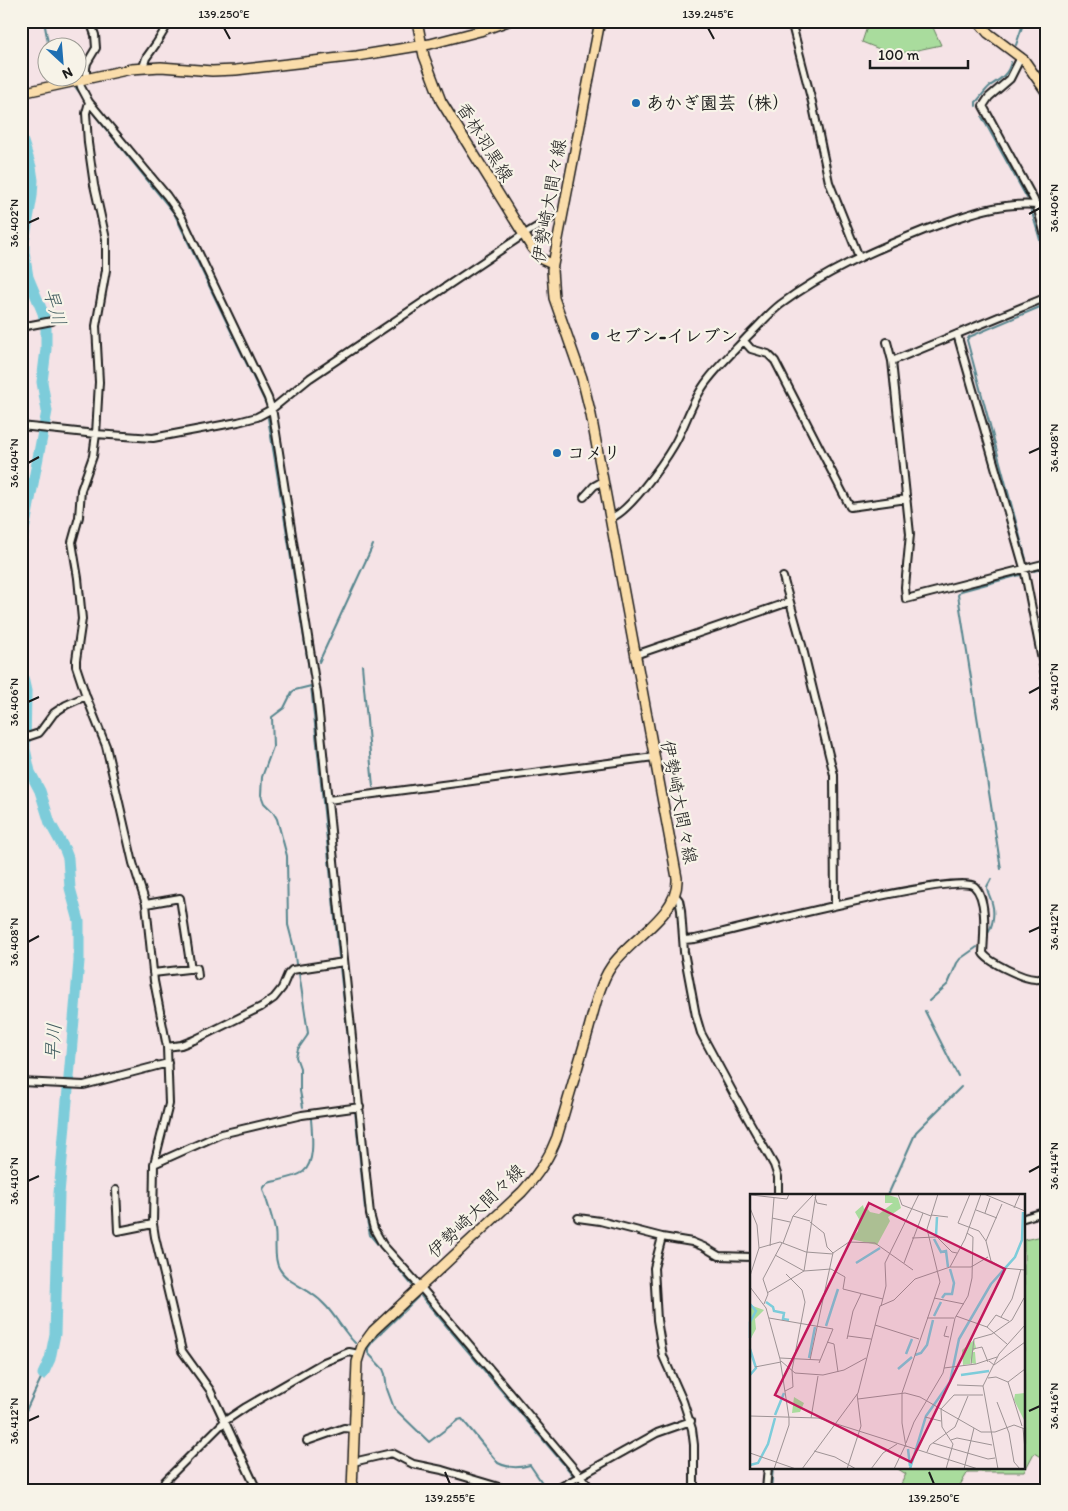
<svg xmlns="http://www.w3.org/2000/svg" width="1068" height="1511" font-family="Itim,'Klee One',sans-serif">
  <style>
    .green { fill: #a9dc9d; stroke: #627c5c }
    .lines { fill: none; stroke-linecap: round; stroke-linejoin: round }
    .stream { stroke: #56868e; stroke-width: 2 }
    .river { stroke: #7dccda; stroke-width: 11 }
    .minor-casing { stroke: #1c1c1c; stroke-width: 10 }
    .major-casing { stroke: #1c1c1c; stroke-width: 12 }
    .minor { stroke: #f7f3e8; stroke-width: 6 }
    .major { stroke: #faddab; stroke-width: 9 }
    .ticks { fill: none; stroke: #1c1c1c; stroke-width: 2 }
    .poi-dot { fill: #1f6fb2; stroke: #f7f3e8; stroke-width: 2 }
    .labels { text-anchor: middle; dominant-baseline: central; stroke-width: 4.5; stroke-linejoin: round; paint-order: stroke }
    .poi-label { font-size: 18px; font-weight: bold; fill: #1c1c1c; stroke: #f7f3e8; text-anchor: start }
    .street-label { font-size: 18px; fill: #1c1c1c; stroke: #f7f3e8 }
    .water-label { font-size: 19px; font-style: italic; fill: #3e5a5e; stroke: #f7f3e8 }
    .inset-river { fill: none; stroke: #7dccda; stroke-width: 2.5 }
    .inset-road { fill: none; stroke: #9e9395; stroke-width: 1 }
    .view { fill: #c2185b; fill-opacity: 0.15; stroke: #c2185b; stroke-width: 2.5 }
    .inset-edge { fill: none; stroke: #1c1c1c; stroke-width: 2.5 }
    .neatline { fill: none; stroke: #1c1c1c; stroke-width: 2 }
    .ticks-label { font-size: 12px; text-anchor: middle; fill: #1c1c1c }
  </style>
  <rect width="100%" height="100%" fill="#f5e3e6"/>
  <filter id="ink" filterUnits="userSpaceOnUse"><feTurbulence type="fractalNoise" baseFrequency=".02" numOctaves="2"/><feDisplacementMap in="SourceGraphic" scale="10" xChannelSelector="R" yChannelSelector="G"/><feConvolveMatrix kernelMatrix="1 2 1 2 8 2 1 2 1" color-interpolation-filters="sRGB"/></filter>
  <g filter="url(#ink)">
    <path class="green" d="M869,21H930L941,45L894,55L862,42Z
      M1047,1235V1461L1034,1453L1024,1472H968L957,1490H898L906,1474L895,1467H1024V1240Z"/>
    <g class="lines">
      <path class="stream" d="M44,21L49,48
        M1016,45L1024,21
        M76,88L83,97
        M976,106V102C981,97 985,90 990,86C1000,79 1008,75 1011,62
        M93,113L174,213L266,404
        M982,117L1027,198
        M1031,209L1047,264
        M268,418L310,675
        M1026,559L967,340L969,337L1047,304
        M1034,571L1047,567
        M319,662L373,545
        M362,665L373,787
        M1001,869L958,595L961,591L1020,575
        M987,935C993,926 995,913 992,903C991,898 987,892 987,887C988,884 990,882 991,879
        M296,964L294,948L288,925L287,856L277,819L273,812L264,803L261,795L262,777L273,747L272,717L284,708L292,692L295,690L311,686L339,957
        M340,967L355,1101
        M299,973L308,1033L307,1036L298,1049L296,1057L300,1068V1091L303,1107
        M929,1001L948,984L957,963L960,959L977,947
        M925,1011L958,1076
        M355,1111L365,1209
        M311,1119C312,1133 316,1163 303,1172C296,1177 284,1179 276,1181C270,1182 266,1183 263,1189C267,1202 272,1216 275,1230C277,1242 273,1257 279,1268C286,1281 301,1286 312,1294C331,1306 340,1328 355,1343
        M888,1195L916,1132L961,1087
        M367,1220L370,1235L412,1285
        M421,1296L573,1475
        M418,1297L373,1341L368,1348V1353L383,1369L385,1374L387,1389L394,1408L429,1442L458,1420L462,1419L498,1463C508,1468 520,1468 530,1465L547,1490
        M21,1421L43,1374
        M580,1483L586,1490
        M771,1490L773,1467"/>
      <path class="river" d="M21,136L31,167L33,180L32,196L24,242V252L28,277L43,313L46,328V349L42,382L47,411L21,546
        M21,669L26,691L25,749L30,772L40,791L50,823L65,850L68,858L70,888L79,921V961L59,1194L55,1334L50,1359L43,1374"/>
      <defs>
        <path id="minor" d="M791,21L812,102L829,182L859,257
          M1021,57L1010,79L989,97L983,106L1034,200L1038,210L1047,243
          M143,67L146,58L156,44L170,21
          M86,78V68L87,63L96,48L95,35L90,21
          M79,80L81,87L89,102L167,196L181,216L268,398L273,414L317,694L370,1214L374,1229L383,1245L418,1284L592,1490
          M89,102L86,113L88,143L94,185L106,239V270L96,326L99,382L96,434L93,456L81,490L79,517L72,542L78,578L82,619L76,660V666L86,696L106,746L133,863L146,904L154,981L167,1047L169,1104L154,1164L153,1224L155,1237L182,1351L210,1390L257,1490
          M21,327L52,321
          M957,334L1024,568L1047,686
          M744,341L751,349L768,354L775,361L850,507L907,499
          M887,342L892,361L910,534L905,587L906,599L1047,563
          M892,361L1047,297
          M21,426L96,434L153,438L238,422L257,417L272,409L310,378L523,235L557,215H563
          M584,497L594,486L603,481
          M610,518C628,514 664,462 674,445C686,424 692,400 707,381C719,365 734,351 748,336C759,326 769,313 781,304C824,272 872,251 922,231C962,216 1003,199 1047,206
          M783,577L802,645L834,775L835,905
          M635,655L789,602
          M21,739L39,733L43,728L54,713L66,705L86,696
          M328,800L654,757
          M675,895L679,900L681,910L684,952L696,1016L701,1033L736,1098L774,1165L778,1177V1195
          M146,904L180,898L191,969
          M684,940L695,939C729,931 958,872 974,886C988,899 984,935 983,953C988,962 1024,979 1035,979C1039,980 1043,978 1047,977
          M153,973L197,968L198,976
          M167,1047L181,1045L194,1040L261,1007L274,998L282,988L288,974L292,970L344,962
          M21,1082L84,1085L168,1063
          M154,1164L221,1134L302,1115L360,1107
          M116,1190L118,1231L153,1224
          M578,1218L600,1221L662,1237L692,1242L704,1247L719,1256L752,1257
          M1024,1218L1047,1211
          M662,1237L654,1268L657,1320L663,1356L683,1401L692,1429L694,1445V1490
          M307,1441L344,1428L354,1429
          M353,1462L392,1453L413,1464L442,1470L509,1490
          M161,1490L165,1481L225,1421L246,1407L324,1362L349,1352L359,1354
          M555,1490L657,1433L691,1421
          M766,1490L768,1467"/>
        <path id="major" d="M417,21L424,56L441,101L532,248L541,259L552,264
          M978,21L988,33L1024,60L1047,93
          M21,93L131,69L161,67L212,71L236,70L357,56L430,44L480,31L508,21
          M352,1490L357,1362L362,1346L373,1331L522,1192C538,1175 549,1159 557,1137C567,1103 577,1069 587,1035C593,1015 599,984 611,967C630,938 679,916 677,878L591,415L582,378L554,298L552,270L600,21"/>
      </defs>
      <use href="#minor" class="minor-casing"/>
      <use href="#major" class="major-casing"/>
      <use href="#minor" class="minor"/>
      <use href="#major" class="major"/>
    </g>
  </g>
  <path class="ticks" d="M224,28L230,39M708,28L714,39M1029,214L1040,208M28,223L39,218M1029,453L1040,448M28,463L39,457M1029,693L1040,687M28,702L39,697M1029,932L1040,927M28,942L39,936M1029,1172L1040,1166M28,1181L39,1176M1029,1411L1040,1406M28,1421L39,1416M445,1472L450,1484M929,1472L934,1484"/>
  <g class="poi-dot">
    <circle cx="636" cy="103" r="5"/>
    <circle cx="595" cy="336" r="5"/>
    <circle cx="557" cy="453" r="5"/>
  </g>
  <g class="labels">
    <g class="poi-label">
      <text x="646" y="103">あかぎ園芸（株）</text>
      <text x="605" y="336">セブン-イレブン</text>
      <text x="567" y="453">コメリ</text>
    </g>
    <g class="street-label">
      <text transform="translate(485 142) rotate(58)">香林羽黒線</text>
      <text transform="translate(549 201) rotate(-80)">伊勢崎大間々線</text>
      <text transform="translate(679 802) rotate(79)">伊勢崎大間々線</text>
      <text transform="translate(476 1211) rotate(-44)">伊勢崎大間々線</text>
    </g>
    <g class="water-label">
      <text transform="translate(55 307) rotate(75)">早川</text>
      <text transform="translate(53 1042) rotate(-86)">早川</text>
    </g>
  </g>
  <g transform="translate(750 1194)">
    <rect width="275" height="275" fill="#f5e3e6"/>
    <path d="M135,0L148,4L151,14L138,23L140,27L127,51L101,45L108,37L109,25L105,18L113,11L114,15L116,13L120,18L129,20L143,9H135ZM0,111L14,116L5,125L6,135L0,146ZM224,146L226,154L222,158H225L226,170L221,169V164L220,170L213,171L212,156ZM275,199V226H274L264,206L265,200ZM44,203L54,209L50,218L42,219Z" fill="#a9dc9d"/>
    <path class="inset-river" d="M186,42L187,23M184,45L191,58L196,57L198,73M106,69L130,54M241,90L265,63L272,46L273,18M192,104L195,100H202L204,89L200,75M16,108L23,113L24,117L34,119L33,125L39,126M0,110L6,117L0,128V144M184,122L191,108M76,132L88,95M0,155L6,174L0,181M156,160L162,145M165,161L171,159L177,151L183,126M59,164L65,133M148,175L162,163M211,181L239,177M25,221L34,199M158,255L160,272M0,271L8,269L18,250L25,224M160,275L176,222L200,188L209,145L241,90"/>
    <path class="inset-road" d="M148,0L152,11L181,22M220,0L208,29L229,37L236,47L241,67L253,74L275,76M234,0L275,17M1,1L37,5L39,0M65,3L67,9L77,11M0,14L7,31L9,54L0,82M264,14L270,0M226,16L247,24M235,19L240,4M181,21L198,23M43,22L60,27M22,24L40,28M162,44L187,43L202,58L207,59M236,47L252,10M33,49L43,22L63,1M20,52L24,4M9,54L30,48L56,58L83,60M83,59L99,48L125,49L163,76M25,61L54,77M154,69L173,19M200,73H221L238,63M54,77L66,0M0,93L16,114L30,165L39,224M17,99L54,77L81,75L95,83L93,95L133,105M184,104L214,110M14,110L18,100L13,85L32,49M131,112L136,92L135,69L169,0M206,122L237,133L257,150M251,123L262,105L271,75M19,124L83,135L69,169M177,124H204M125,131L169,145M197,132L194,142L199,143M237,133L246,121L259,127M98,142L121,145M97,145L103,117L111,100M77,148L84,150L88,178M223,155L232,153L238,168M30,164L70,166M60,166L83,59L77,53L74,39L60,28M31,167L45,179L73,181L94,176L116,164M239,167L244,171L275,148M221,170L224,145L242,140L262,126L274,104M5,173L31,168M194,174L226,170L247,163M238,184L246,183L258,188L275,175M258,188L272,232M207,191L233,192M35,197L43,193L42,176L55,108L52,96L36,80M108,205L155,199L170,203L231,238H245L264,231L275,235M247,208L259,239L264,268L270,275M0,222L68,224L228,275M175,223L191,227M61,224L68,182M273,234L275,256M201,246L207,244L242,251M156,249L164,228L193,179L205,124L218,102L222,84L223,43L217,39M183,249L238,265L245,264M156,253L152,229V199L190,88L177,35L188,0M64,257L85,263L106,275M177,258L180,251L205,233L218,202M0,259L46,275M24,275L39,231V224M52,275L108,199L130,112L144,106L165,85L200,73L215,45L231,0M97,275L111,232L107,200M121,275L133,259L147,250M144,275L155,252M196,275L203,250L192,233L191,215L204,201H233M214,275L224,234M248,275L233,192L249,160L275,131"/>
    <path class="view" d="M119,9L255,75L161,268L25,201Z"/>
    <rect width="275" height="275" class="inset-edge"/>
  </g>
  <rect width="1068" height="1511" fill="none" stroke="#f7f3e8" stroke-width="55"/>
  <g transform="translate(62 62) rotate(154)"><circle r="24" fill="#f7f3e8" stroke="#9f9d96"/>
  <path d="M0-4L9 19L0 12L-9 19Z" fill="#1f6fb2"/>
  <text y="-8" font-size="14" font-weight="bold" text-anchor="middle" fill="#1c1c1c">N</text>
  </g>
  <path d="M870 60v8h98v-8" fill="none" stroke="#1c1c1c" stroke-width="2.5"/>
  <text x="878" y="60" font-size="15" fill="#1c1c1c" stroke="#f7f3e8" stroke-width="4" paint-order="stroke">100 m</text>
  <rect x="28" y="28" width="1012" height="1456" class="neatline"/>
  <g class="ticks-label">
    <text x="224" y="18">139.250°E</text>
    <text x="708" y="18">139.245°E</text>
    <text transform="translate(1054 208) rotate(-90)" y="4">36.406°N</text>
    <text transform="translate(14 223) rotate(-90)" y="4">36.402°N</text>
    <text transform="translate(1054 448) rotate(-90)" y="4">36.408°N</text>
    <text transform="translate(14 463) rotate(-90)" y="4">36.404°N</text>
    <text transform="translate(1054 687) rotate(-90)" y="4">36.410°N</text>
    <text transform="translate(14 702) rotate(-90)" y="4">36.406°N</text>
    <text transform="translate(1054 927) rotate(-90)" y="4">36.412°N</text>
    <text transform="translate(14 942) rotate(-90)" y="4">36.408°N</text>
    <text transform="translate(1054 1166) rotate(-90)" y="4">36.414°N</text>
    <text transform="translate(14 1181) rotate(-90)" y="4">36.410°N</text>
    <text transform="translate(1054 1406) rotate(-90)" y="4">36.416°N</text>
    <text transform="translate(14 1421) rotate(-90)" y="4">36.412°N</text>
    <text x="450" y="1502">139.255°E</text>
    <text x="934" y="1502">139.250°E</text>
  </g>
</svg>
